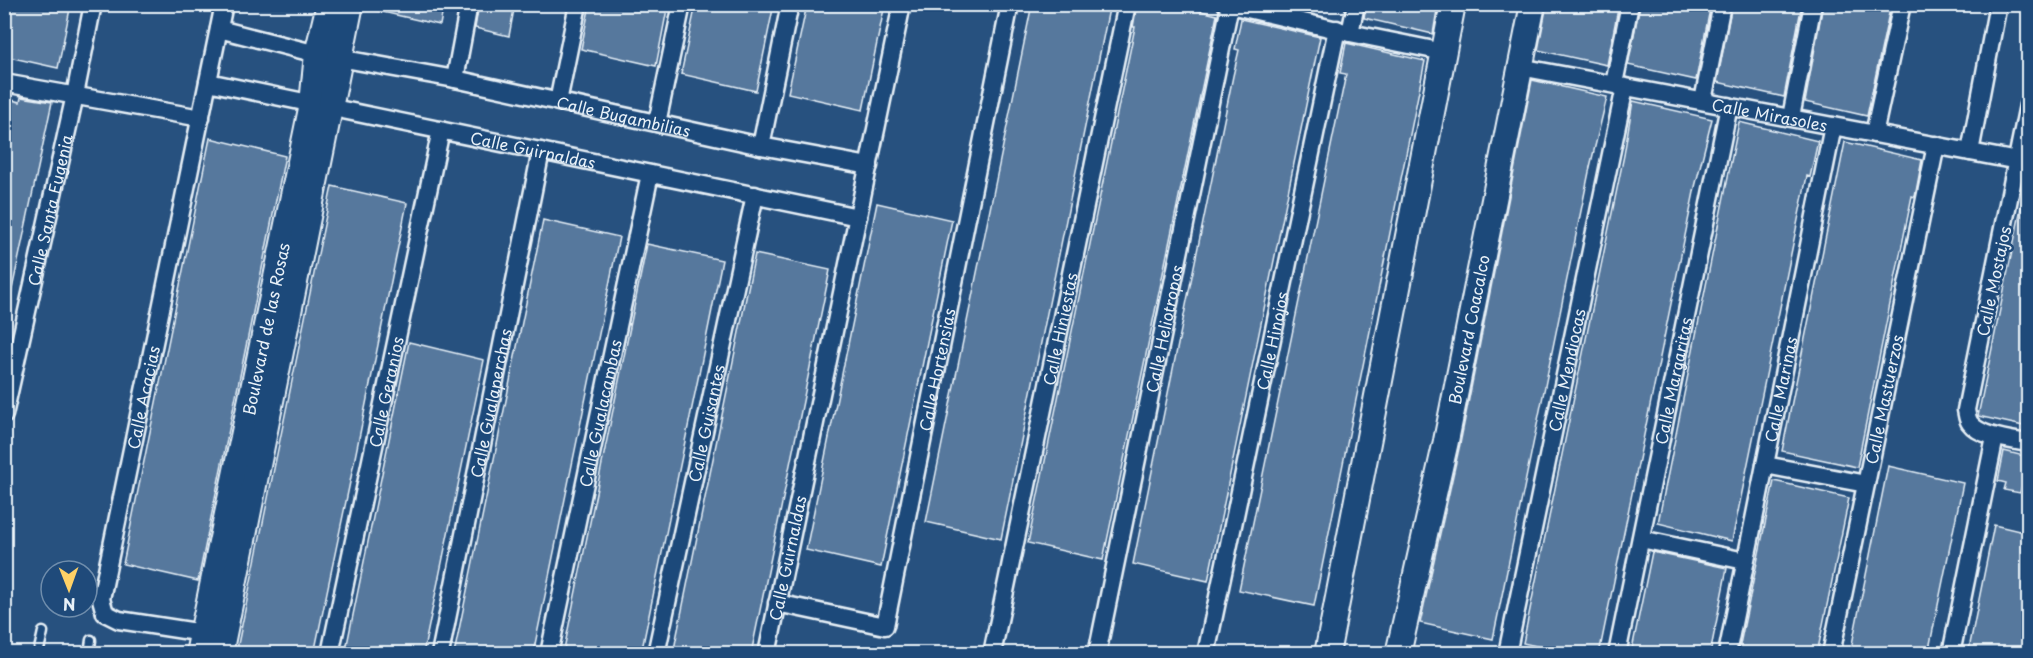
<svg xmlns="http://www.w3.org/2000/svg" width="2033" height="658" font-family="'Playpen Sans',sans-serif">
  <style>
    .building { fill: #57789d; stroke: #e8f1f8; stroke-width: 1.5 }
    .lines { fill: none; stroke-linecap: round; stroke-linejoin: round }
    .lane-casing { stroke: #e8f1f8; stroke-width: 13 }
    .street-casing { stroke: #e8f1f8; stroke-width: 21 }
    .secondary-casing { stroke: #e8f1f8; stroke-width: 28 }
    .lane { stroke: #1f4a7a; stroke-width: 8 }
    .street { stroke: #1f4a7a; stroke-width: 16 }
    .secondary { stroke: #1f4a7a; stroke-width: 24 }
    .labels { text-anchor: middle; dominant-baseline: central; stroke-width: 5; stroke-linejoin: round; paint-order: stroke }
    .street-label { font-size: 16px; fill: #e8f1f8; stroke: #1f4a7a }
  </style>
  <rect width="100%" height="100%" fill="#27517f"/>
  <filter id="ink" filterUnits="userSpaceOnUse"><feTurbulence type="fractalNoise" baseFrequency=".0167" numOctaves="2"/><feDisplacementMap in="SourceGraphic" scale="12" xChannelSelector="R" yChannelSelector="G"/><feConvolveMatrix kernelMatrix="1 2 1 2 8 2 1 2 1" color-interpolation-filters="sRGB"/></filter>
  <g filter="url(#ink)">
    <path class="building" d="M4,4H71L58,68L4,56Z
      M374,4H444L440,25L374,10Z
      M479,4H515L509,36L475,28Z
      M590,4H668L656,66L581,49Z
      M696,4H774L756,91L681,74Z
      M807,4H885L863,110L788,93Z
      M1032,4H1110L1001,539L926,522Z
      M1137,4H1173L1217,15L1103,560L1028,543L1135,27H1133Z
      M1366,4H1438L1433,34L1364,18Z
      M1547,4H1619L1607,65L1538,50Z
      M1640,4H1711L1696,80L1628,65Z
      M1732,4H1802L1784,97L1717,82Z
      M1823,4H1891L1867,116L1805,102Z
      M1241,19L1320,37L1208,581L1133,564L1233,76L1239,50L1235,49Z
      M1346,43L1425,61L1314,606L1239,590L1346,74L1340,73Z
      M1532,80L1607,97L1590,167L1493,639L1420,623L1460,444Z
      M21,97L52,102L10,299L4,298V98L20,102Z
      M1633,101L1712,119L1695,187L1599,654H1571L1523,643L1624,155Z
      M1739,122L1818,141L1810,177L1807,176L1732,541L1658,523Z
      M210,138L285,156L198,581L123,564Z
      M1845,142L1922,160L1915,197L1912,196L1905,230L1857,467L1782,451Z
      M332,186L407,203L349,487L314,654H236Z
      M2023,198H2028V427L1978,416Z
      M877,203L952,220L881,567L806,550Z
      M543,220L619,237L533,654H454Z
      M647,244L722,260L700,369L641,654H563Z
      M755,254L830,270L771,557L751,654H673Z
      M409,342L484,360L423,654H345Z
      M2004,451L2028,457V487L2022,485L2020,493L2004,490L2006,483L1998,481Z
      M1888,466L1963,483L1928,654H1850Z
      M1774,481L1849,498L1817,654H1738Z
      M1994,525L2028,533V654H1968Z
      M1652,552L1727,568L1710,654H1631Z"/>
    <g class="lines">
      <defs>
        <path id="lane" d="M38,654L43,632
          M89,654L91,640"/>
        <g id="street">
          <path d="M1226,4L1350,33L1444,52"/>
          <path id="s1" d="M219,29L317,54L455,79L761,146L869,166"/>
          <path d="M1350,33L1356,4"/>
          <path id="s2" d="M1520,67L2018,161"/>
          <path d="M455,79L469,4"/>
          <path id="s3" d="M208,82L858,217"/>
          <path d="M4,83L201,118"/>
          <path d="M1614,84L1630,4"/>
          <path d="M1703,101L1722,4"/>
          <path d="M558,102L578,4"/>
          <path d="M2028,105L1966,410C1967,414 1967,419 1970,423C1980,437 2012,440 2028,443"/>
          <path d="M1791,117L1813,4"/>
          <path d="M657,123L682,4"/>
          <path d="M1874,134L1902,4"/>
          <path d="M761,146L790,4"/>
          <path d="M1970,152L1998,4"/>
          <path id="s4" d="M4,415L75,95L93,4"/>
          <path d="M1765,465L1866,484"/>
          <path d="M1641,539L1745,561"/>
          <path id="s5" d="M777,603L885,626L1010,4"/>
          <path id="s6" d="M203,633L119,620L105,613L101,599L224,4"/>
          <path id="s7" d="M330,654L441,130"/>
          <path id="s8" d="M440,654L541,151"/>
          <path id="s9" d="M549,654L650,174"/>
          <path id="s10" d="M656,654L755,195"/>
          <path id="s11" d="M767,654L902,4"/>
          <path id="s12" d="M992,654L1127,4"/>
          <path id="s13" d="M1097,654L1230,5"/>
          <path id="s14" d="M1206,654L1337,29"/>
          <path id="s15" d="M1507,654L1625,87"/>
          <path id="s16" d="M1617,654L1729,106"/>
          <path id="s17" d="M1727,654L1833,126"/>
          <path id="s18" d="M1831,654L1936,145"/>
          <path d="M1951,654L1995,437"/>
        </g>
        <g id="secondary">
          <path id="s19" d="M198,654L312,104L317,54L329,4"/>
          <path d="M220,654L351,4"/>
          <path d="M1327,654L1453,4"/>
          <path id="s20" d="M1398,654L1446,441L1533,4"/>
        </g>
      </defs>
      <use href="#lane" class="lane-casing"/>
      <use href="#street" class="street-casing"/>
      <use href="#secondary" class="secondary-casing"/>
      <use href="#lane" class="lane"/>
      <use href="#street" class="street"/>
      <use href="#secondary" class="secondary"/>
    </g>
  </g>
  <g class="labels">
    <g class="street-label">
      <text stroke="none"><textPath href="#s2" startOffset="254">Calle Mirasoles</textPath></text>
      <text stroke="none"><textPath href="#s1" startOffset="414">Calle Bugambilias</textPath></text>
      <text stroke="none"><textPath href="#s3" startOffset="332">Calle Guirnaldas</textPath></text>
      <text stroke="none"><textPath href="#s4" startOffset="210">Calle Santa Eugenia</textPath></text>
      <text transform="translate(1993 281) rotate(-78)">Calle Mostajos</text>
      <text stroke="none"><textPath href="#s19" startOffset="332">Boulevard de las Rosas</textPath></text>
      <text stroke="none"><textPath href="#s12" startOffset="332">Calle Hiniestas</textPath></text>
      <text stroke="none"><textPath href="#s13" startOffset="332">Calle Heliotropos</textPath></text>
      <text stroke="none"><textPath href="#s20" startOffset="332">Boulevard Coacalco</textPath></text>
      <text stroke="none"><textPath href="#s14" startOffset="320">Calle Hinojos</textPath></text>
      <text stroke="none"><textPath href="#s5" startOffset="372">Calle Hortensias</textPath></text>
      <text stroke="none"><textPath href="#s15" startOffset="290">Calle Mendiocas</textPath></text>
      <text stroke="none"><textPath href="#s16" startOffset="279">Calle Margaritas</textPath></text>
      <text stroke="none"><textPath href="#s17" startOffset="270">Calle Marinas</textPath></text>
      <text stroke="none"><textPath href="#s7" startOffset="268">Calle Geranios</textPath></text>
      <text stroke="none"><textPath href="#s6" startOffset="321">Calle Acacias</textPath></text>
      <text stroke="none"><textPath href="#s18" startOffset="260">Calle Mastuerzos</textPath></text>
      <text stroke="none"><textPath href="#s8" startOffset="256">Calle Gualaperchas</textPath></text>
      <text stroke="none"><textPath href="#s9" startOffset="246">Calle Gualacambas</textPath></text>
      <text stroke="none"><textPath href="#s10" startOffset="236">Calle Guisantes</textPath></text>
      <text stroke="none"><textPath href="#s11" startOffset="98">Calle Guirnaldas</textPath></text>
    </g>
  </g>
  <rect width="2033" height="658" fill="none" stroke="#1f4a7a" stroke-width="24"/>
  <rect x="12" y="12" width="2009" height="634" fill="none" stroke="#e8f1f8" stroke-width="2" filter="url(#ink)"/>
  <g transform="translate(69 589) rotate(179)"><circle r="28" fill="#1f4a7a" stroke="#6f8dac" stroke-width="1.5"/>
  <path d="M0-4.5L10 22L0 15L-10 22Z" fill="#ffd166"/>
  <text y="-9" font-size="16" font-weight="bold" text-anchor="middle" fill="#e8f1f8">N</text>
  </g>
</svg>
